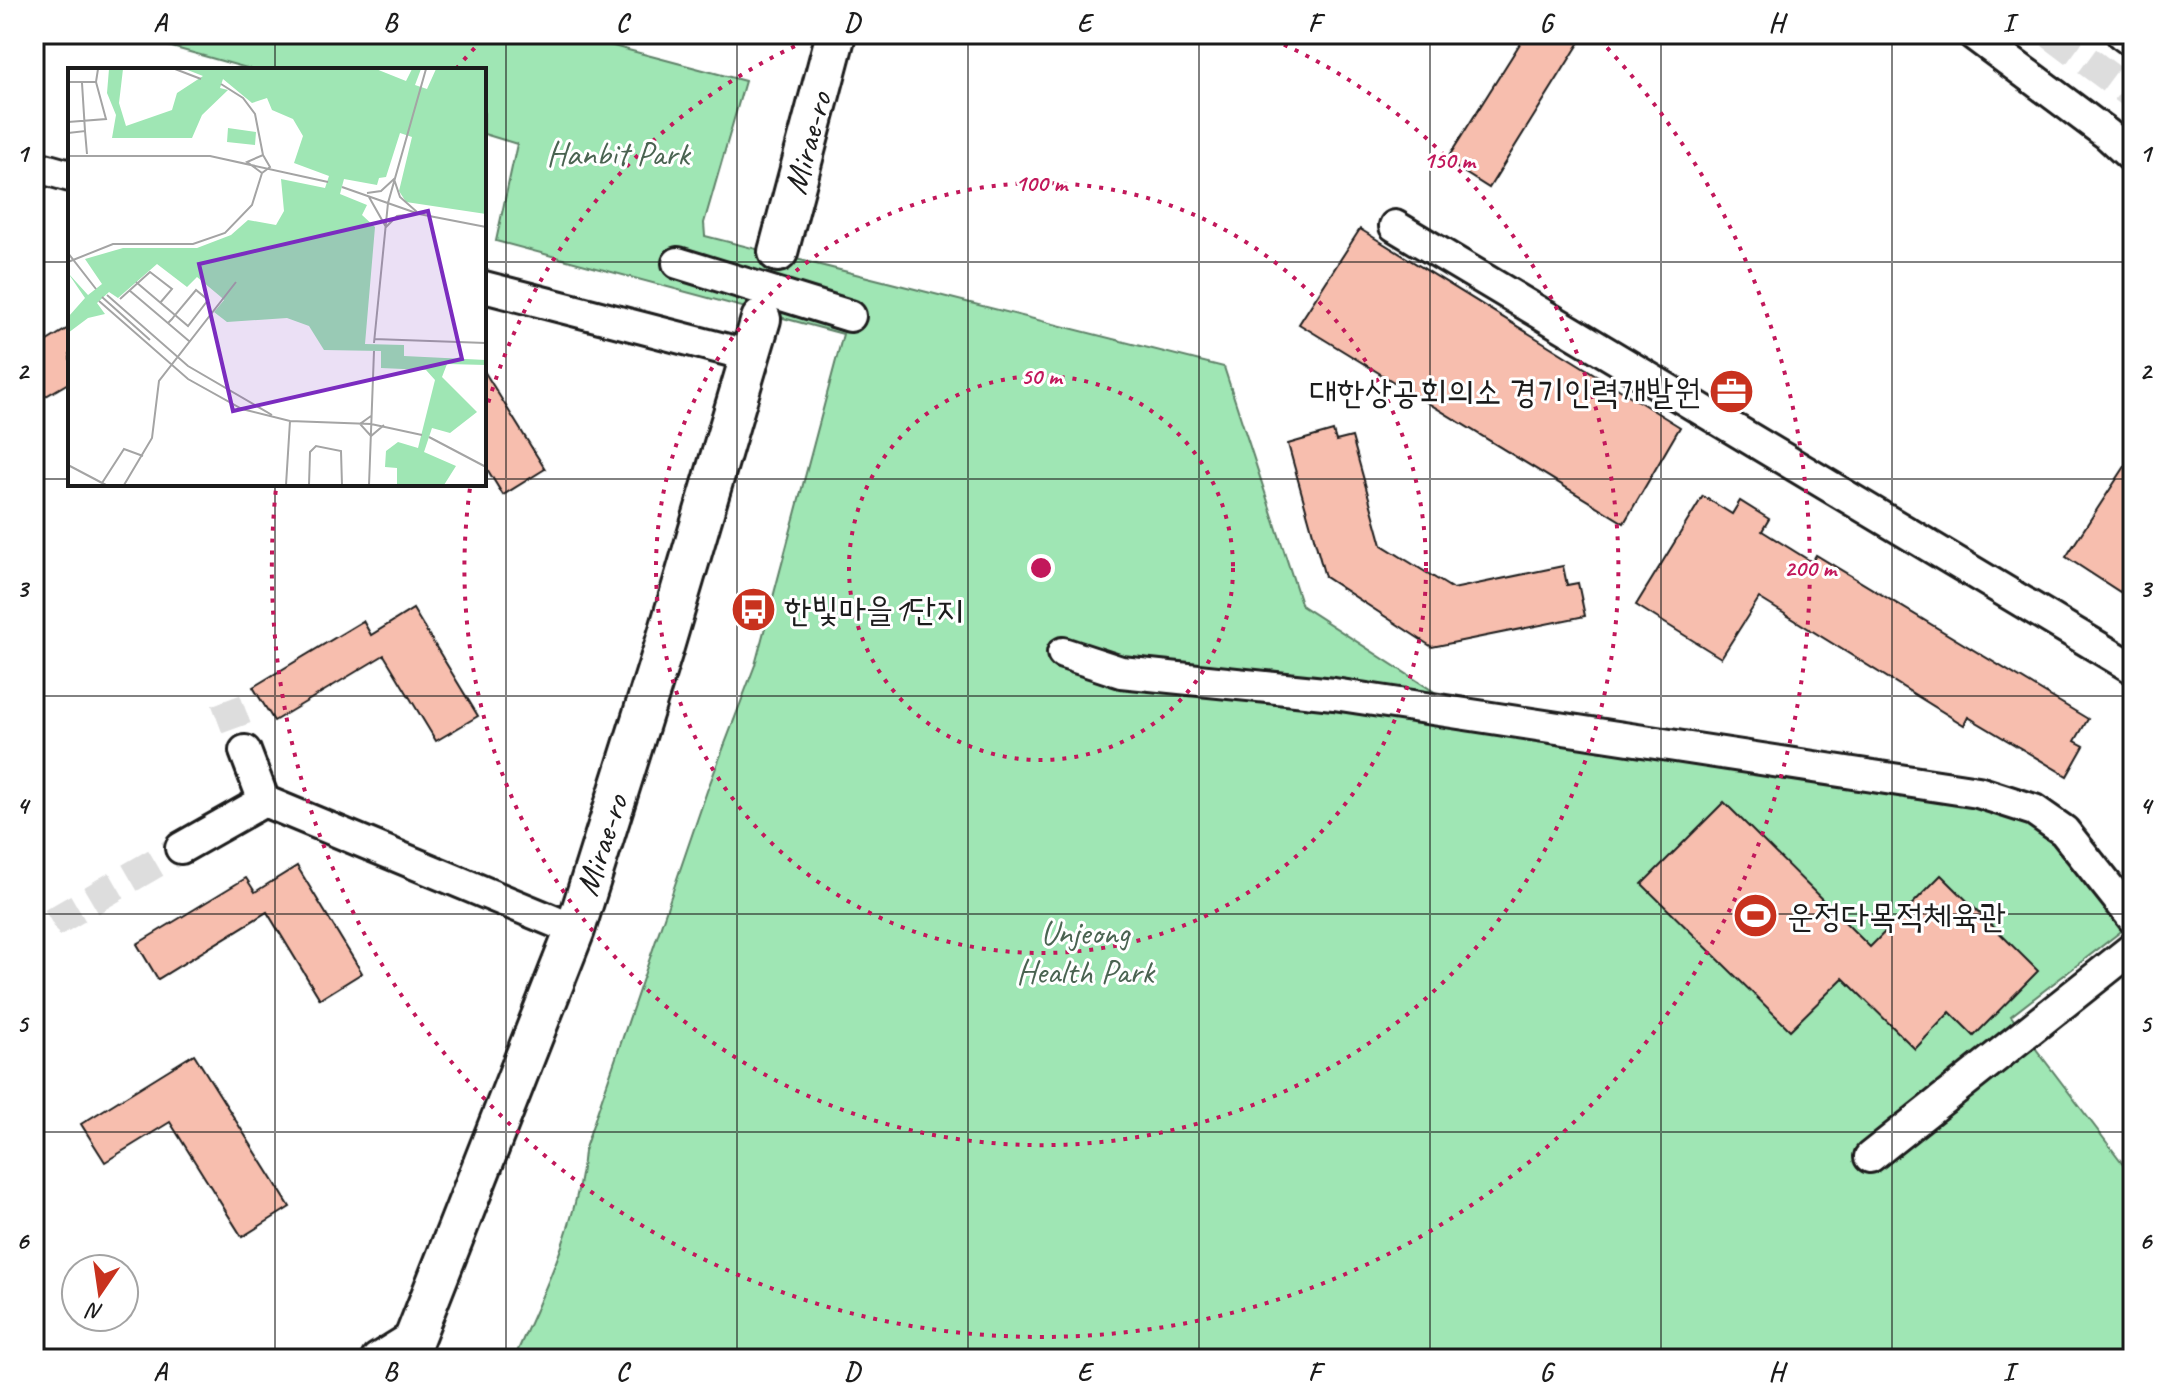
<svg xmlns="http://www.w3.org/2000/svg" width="2167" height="1393" font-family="Caveat,'Poor Story',sans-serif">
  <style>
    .green { fill: #9fe6b4; stroke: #5e8168; stroke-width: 2 }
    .building { fill: #f7beae; stroke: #1c1c1c; stroke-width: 2 }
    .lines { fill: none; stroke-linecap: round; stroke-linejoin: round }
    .minor-tunnel { stroke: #ddd; stroke-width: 30; stroke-dasharray: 30 15; stroke-linecap: butt }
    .minor-casing { stroke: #1c1c1c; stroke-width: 36 }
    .major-casing { stroke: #1c1c1c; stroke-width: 44 }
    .minor { stroke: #fff; stroke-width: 30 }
    .major { stroke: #fff; stroke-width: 38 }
    .grid { fill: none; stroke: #1c1c1c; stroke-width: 2; stroke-opacity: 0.55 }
    .ring { fill: none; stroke: #c2185b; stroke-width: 4; stroke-dasharray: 4 8 }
    .labels { text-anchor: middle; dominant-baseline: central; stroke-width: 6; stroke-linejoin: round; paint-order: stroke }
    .street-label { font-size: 34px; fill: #1c1c1c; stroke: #fff }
    .park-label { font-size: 34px; fill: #4a6351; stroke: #fff }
    .poi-label { font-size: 34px; fill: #1c1c1c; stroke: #fff; text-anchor: start }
    .inset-road { fill: none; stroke: #a4a4a4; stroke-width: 2 }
    .view { fill: #7b2cbf; fill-opacity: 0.15; stroke: #7b2cbf; stroke-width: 4 }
    .inset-edge { fill: none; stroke: #1c1c1c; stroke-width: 4 }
    .centre { fill: #c2185b; stroke: #fff; stroke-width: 4 }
    .ring-label { font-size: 24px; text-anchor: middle; font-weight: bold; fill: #c2185b; stroke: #fff; stroke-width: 6; stroke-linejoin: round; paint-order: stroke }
    .neatline { fill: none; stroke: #1c1c1c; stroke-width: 3 }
    .grid-label { font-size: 26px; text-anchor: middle; font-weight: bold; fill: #1c1c1c }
  </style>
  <rect width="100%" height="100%" fill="#fff"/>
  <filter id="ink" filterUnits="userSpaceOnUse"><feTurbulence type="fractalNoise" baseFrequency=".0125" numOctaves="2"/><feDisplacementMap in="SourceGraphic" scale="16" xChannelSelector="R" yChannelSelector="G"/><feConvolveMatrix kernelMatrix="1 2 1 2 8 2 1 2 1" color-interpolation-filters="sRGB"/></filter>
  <g filter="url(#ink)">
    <path class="green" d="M125,34H568L745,81L704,223L705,236L1224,367L1302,606L1487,726L1996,804L2029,816L2122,915L2124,929L2011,1016L2133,1177V1359H514C543,1294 578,1223 584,1151L707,791L755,665L843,334L496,241L517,144L484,134V70H254Z"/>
    <path class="building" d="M1526,34H1585L1489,188L1446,161Z
      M1360,229L1680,427L1624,523L1299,324Z
      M70,327V382L34,403V349Z
      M484,371L545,469L503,495L484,464Z
      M1333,431L1336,441L1352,437L1382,545L1453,589L1563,566L1567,585L1578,583L1585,616L1432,647L1325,577L1288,444Z
      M2133,454V572L2120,592L2066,557Z
      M1703,496L1732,514L1740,501L1769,519L1762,531L1812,562L1816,555L2088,719L2075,741L2084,746L2067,776L1968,717L1964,725L1759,598L1721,658L1636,605Z
      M413,609L478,716L436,741L384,655L274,721L253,687L363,621L371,635Z
      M1724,802L1870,947L1941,875L2038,971L1974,1036L1950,1012L1915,1049L1843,978L1790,1030L1642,884Z
      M297,866L362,973L320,999L267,912L158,979L137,944L246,878L255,892Z
      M194,1054L290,1207L242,1237L170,1122L105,1162L81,1124Z"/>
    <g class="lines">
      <path class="minor-tunnel" d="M2051,34L2133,95
        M226,700L245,751
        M52,923L181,848"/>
      <defs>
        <path id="minor" d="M1973,34L2107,134L2133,158
          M2122,34L2133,42
          M34,166L70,176
          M1395,226L2133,668
          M678,263L850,316
          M484,287L751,356
          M1063,653L1121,672L1334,694L1978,792L2034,810L2064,831L2133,918
          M245,751L264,801L575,930
          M181,848L264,801
          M1870,1157L2133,948
          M34,1358L35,1359
          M377,1359L414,1336L415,1346"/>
        <path id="major" d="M778,252L836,34
          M406,1359L575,930L664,647L761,319"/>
      </defs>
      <use href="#minor" class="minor-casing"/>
      <use href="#major" class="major-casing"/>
      <use href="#minor" class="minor"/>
      <use href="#major" class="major"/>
    </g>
  </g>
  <path class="grid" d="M275,34V70M506,34V1359M737,34V1359M968,34V1359M1199,34V1359M1430,34V1359M1661,34V1359M1892,34V1359M34,262H70M484,262H2133M34,479H70M484,479H2133M275,484V1359M34,696H2133M34,914H2133M34,1132H2133"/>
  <g class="ring">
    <circle cx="1041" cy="568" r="192"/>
    <circle cx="1041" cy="568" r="385"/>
    <path d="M485 414A577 577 0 0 1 820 35M1262 35A577 577 0 1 1 470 488"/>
    <path d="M456 69A769 769 0 0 1 483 39M1599 39A769 769 0 1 1 276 488"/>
  </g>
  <defs>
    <symbol id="office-disc" viewBox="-11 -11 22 22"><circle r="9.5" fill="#c8321e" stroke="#fff"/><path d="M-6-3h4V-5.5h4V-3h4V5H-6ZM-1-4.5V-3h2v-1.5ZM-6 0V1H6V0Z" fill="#fff"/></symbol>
    <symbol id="bus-disc" viewBox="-11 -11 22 22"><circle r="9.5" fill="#c8321e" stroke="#fff"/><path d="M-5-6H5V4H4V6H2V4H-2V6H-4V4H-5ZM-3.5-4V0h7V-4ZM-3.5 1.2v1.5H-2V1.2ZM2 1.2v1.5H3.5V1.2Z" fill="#fff"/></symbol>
    <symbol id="stadium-disc" viewBox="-11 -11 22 22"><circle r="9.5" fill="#c8321e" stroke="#fff"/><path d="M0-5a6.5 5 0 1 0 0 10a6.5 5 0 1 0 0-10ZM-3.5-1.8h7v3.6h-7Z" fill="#fff"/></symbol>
  </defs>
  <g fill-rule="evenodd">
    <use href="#office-disc" x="1706" y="366" width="51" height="51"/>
    <use href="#bus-disc" x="728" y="584" width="51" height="51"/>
    <use href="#stadium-disc" x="1730" y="890" width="51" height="51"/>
  </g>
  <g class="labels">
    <g class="street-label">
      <text transform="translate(807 143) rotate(-75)">Mirae-ro</text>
      <text transform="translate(601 845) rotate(-72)">Mirae-ro</text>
    </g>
    <g class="park-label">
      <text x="618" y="153">Hanbit Park</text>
      <text x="1085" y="932">Unjeong<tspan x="1085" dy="39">Health Park</tspan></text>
    </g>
    <g class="poi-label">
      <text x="1701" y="391" text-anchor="end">대한상공회의소 경기인력개발원</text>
      <text x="784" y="609">한빛마을1단지</text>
      <text x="1787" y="915">운정다목적체육관</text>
    </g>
  </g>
  <g transform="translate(68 68)">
    <rect width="418" height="418" fill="#fff"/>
    <path d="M41,1H55L51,35L58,58L104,42L109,25L135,8L117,1H308L338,13L344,1H353L347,17L359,21L368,1H418V146L338,134L331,123L344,69L332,65L318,109L311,110L309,117L276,111L272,126L299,137L294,147L307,159L297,276L336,277V288L418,292V297L379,296L374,309L409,344L382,365L364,360L356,384L388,398L376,417H329V400L317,399L318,383L330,374L350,380L367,312L358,302L313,300V283L256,282L241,258L219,250L159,254L146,244L156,232L153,229L129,209L119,219L89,196L50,230L41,224L29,235L37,246L20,250L0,265L1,248L17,230L0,205L20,227L34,216L17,191L55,180H129L163,167L180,152L208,157L216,143L213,111L257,120L261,108L226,95L235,68L225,51L204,42L199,30L184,35L155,11L152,20L160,22L134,47L124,70H44L48,47L39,25ZM160,60L188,64L187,77L159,74Z" fill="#9fe6b4"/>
    <path class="inset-road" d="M107,1L133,11M0,14H28L30,1M14,15L17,63M153,16L175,30L187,46L195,87M0,54L38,51L28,14M0,65L17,63L19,86M195,87L202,99L194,105L179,94ZM0,88H142L260,114M274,119L351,146L418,159M299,125L313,123L326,111L332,129L349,144M301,129L318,159L329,148L348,146M0,185L28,221M0,194L45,176H125L157,165L184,137L194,105M68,214L120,258L140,232L128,222L107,247L104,251L100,255M61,222L121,273M39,227L120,298L204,347M34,229L82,272M52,231L82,204L104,221L92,235M31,233L120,311L174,341L222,353L303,356L354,367M306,271L418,275M306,275L320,135L358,1M303,348L292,356L303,368L316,357M361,369L418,399M0,397L38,417M34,415L56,381L75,388M56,417L84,370L91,313L168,214M218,417L222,353M241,417L242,384L248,378L273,383L274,417M301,417L306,283"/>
    <path class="view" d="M360,143L394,291L165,343L131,196Z"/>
    <rect width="418" height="418" class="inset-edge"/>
  </g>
  <circle cx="1041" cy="568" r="12" class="centre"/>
  <g class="ring-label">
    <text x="1449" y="168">150 m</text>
    <text x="1041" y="191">100 m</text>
    <text x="1041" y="384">50 m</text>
    <text x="1810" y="576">200 m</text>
  </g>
  <rect width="2167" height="1393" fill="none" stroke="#fff" stroke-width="88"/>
  <g transform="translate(100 1293) rotate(193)"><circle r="38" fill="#ffffff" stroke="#a4a4a4" stroke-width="2"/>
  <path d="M0-6L14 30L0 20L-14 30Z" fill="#c8321e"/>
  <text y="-12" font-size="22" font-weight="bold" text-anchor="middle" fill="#1c1c1c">N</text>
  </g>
  <rect x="44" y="44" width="2079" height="1305" class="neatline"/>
  <g class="grid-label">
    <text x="160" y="31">A</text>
    <text x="390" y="31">B</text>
    <text x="622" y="31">C</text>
    <text x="852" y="31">D</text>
    <text x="1084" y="31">E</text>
    <text x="1314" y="31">F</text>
    <text x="1546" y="31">G</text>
    <text x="1776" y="31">H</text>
    <text x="2008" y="31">I</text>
    <text x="22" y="162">1</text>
    <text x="2145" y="162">1</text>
    <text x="22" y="379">2</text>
    <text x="2145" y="379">2</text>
    <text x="22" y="597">3</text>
    <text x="2145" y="597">3</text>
    <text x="22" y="814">4</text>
    <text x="2145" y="814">4</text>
    <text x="22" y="1032">5</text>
    <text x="2145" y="1032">5</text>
    <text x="22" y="1249">6</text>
    <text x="2145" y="1249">6</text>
    <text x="160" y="1380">A</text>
    <text x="390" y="1380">B</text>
    <text x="622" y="1380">C</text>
    <text x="852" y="1380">D</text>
    <text x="1084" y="1380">E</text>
    <text x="1314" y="1380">F</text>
    <text x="1546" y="1380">G</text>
    <text x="1776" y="1380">H</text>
    <text x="2008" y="1380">I</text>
  </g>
</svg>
